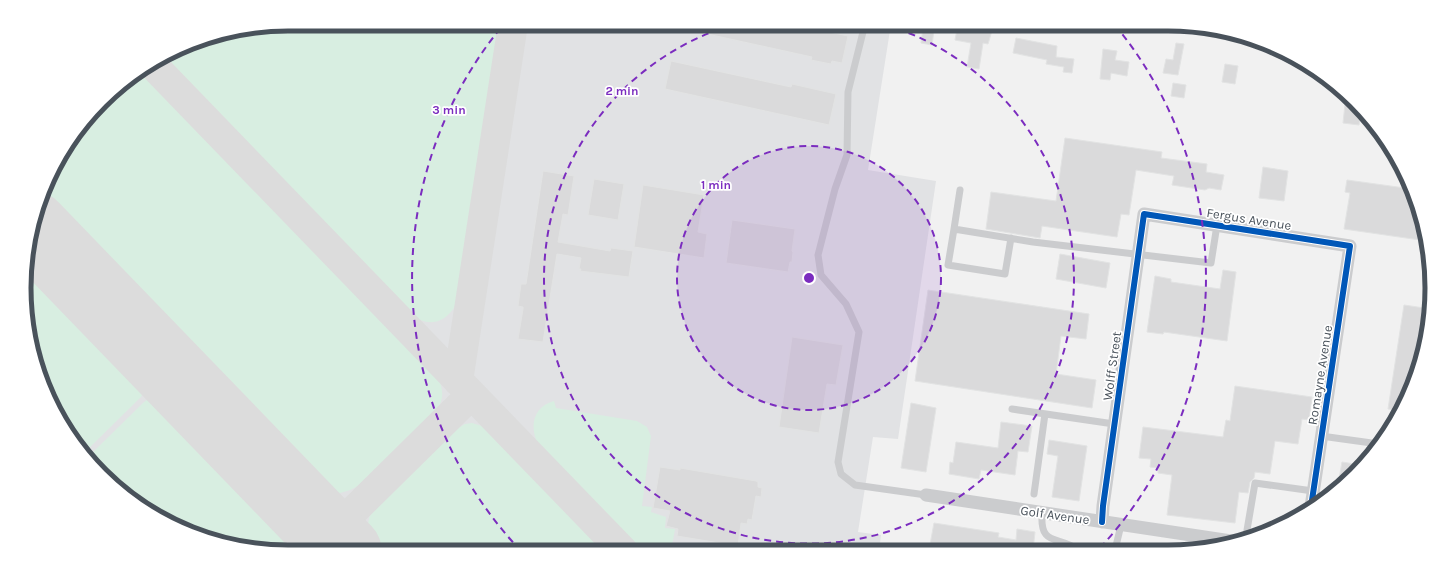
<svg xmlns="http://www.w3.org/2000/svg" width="1456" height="576" font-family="Karla,sans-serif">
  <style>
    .airport { fill: #e1e2e4 }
    .green { fill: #d8eee1 }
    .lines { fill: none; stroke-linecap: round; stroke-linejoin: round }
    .taxiway { stroke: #dcdcdc; stroke-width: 30 }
    .runway { stroke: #dcdcdc; stroke-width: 74 }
    .building { fill: #dadadb; stroke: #e2e3e3 }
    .service { stroke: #cbccce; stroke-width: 7 }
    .minor { stroke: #cbccce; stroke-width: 13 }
    .cycleway-casing { stroke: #fff; stroke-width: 8 }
    .cycleway { stroke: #0057b8; stroke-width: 6 }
    .ring { fill: none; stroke: #7b2cbf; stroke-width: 2; stroke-dasharray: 7 5 }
    .labels { text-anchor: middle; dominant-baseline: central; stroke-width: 3.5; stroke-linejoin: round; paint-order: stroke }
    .street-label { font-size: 13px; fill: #49525b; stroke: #fff }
    .rim { fill: none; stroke: #49525b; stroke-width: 5 }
    .centre { fill: #7b2cbf; stroke: #fff; stroke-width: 2 }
    .ring-label { font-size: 12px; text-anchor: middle; font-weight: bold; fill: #7b2cbf; stroke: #fff; stroke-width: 3.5; stroke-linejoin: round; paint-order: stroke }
  </style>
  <rect width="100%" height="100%" fill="#f1f1f1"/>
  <path class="airport" d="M288,24H891L868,170L936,181L898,439L873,437L858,532L881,535L879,551L288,552L219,543L171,525L127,498L68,434L44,389L29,340L26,253L38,203L59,156L114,89L156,59L203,38Z"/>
  <path class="green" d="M288,24H503L460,296C451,320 432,331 410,314L171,67L164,56L203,38Z
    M140,71L438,378C444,390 444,400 436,411L361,484C348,493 331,497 317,489L39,201L59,156L114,89Z
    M27,261L146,384L145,390L141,397L85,452L68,434L44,389L29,340Z
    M151,397H159L309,552H288L219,543L171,525L127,498L89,456L144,402Z
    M554,401L556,408L637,421L647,427L651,436L642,506L652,507L651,512L666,517L665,528L675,529L672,546L697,551H641L539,446C529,428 532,407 554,401Z
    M472,423L485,427L490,431L606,551L379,552C365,537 365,522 375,505L451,432L465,424Z"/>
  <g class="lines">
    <path class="taxiway" d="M151,63L623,551
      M458,381L513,24
      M329,535L471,395"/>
    <path class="runway" d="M32,228L345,552"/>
  </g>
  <path class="building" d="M680,24H791L848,36L842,63L832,61L831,64L811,60L812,57L680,28Z
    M958,24H994L988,44L983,43L979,69L967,67L971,43L955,40Z
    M923,28L934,30L932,45L921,43Z
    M1016,38L1057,46L1056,57L1074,59L1072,73L1063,72L1064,67L1046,64L1047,60L1013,53Z
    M1176,43L1184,44L1178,75L1163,73L1166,59L1173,60Z
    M1103,49L1117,51L1115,60L1129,62L1127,76L1111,73L1110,80L1100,79Z
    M671,61L791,87L792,84L836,94L829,125L665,89Z
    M1225,64L1238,66L1235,84L1222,82Z
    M1173,83L1186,85L1184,98L1171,96Z
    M1346,95L1361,109L1359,125L1343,123Z
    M1065,138L1162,152L1161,158L1207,164L1206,172L1224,175L1221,190L1209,188L1205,190L1172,185L1174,176L1136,170L1129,215L1121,214L1117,237L1042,226L1040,238L986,229L991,192L1056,201Z
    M1263,167L1288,171L1284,201L1259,198Z
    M543,171L574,176L568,215L563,214L558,242L610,251L611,248L633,251L629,277L580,271L581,269H579L581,258L557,254L543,342L518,339L523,309V307L518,306L521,284H526Z
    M594,179L624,184L618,220L588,215Z
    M1347,180L1412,189L1418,203L1427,241L1344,229L1350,193L1345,192Z
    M643,185L704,195L698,232L707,234L704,258L634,247Z
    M732,220L795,229L792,251L793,252L792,262H790L788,272L726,263Z
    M1060,254L1110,263L1106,288L1056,279Z
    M1223,270L1236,272L1227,341L1164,332L1163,334L1147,332L1155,276L1171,279V282L1220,289Z
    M928,290L1089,314L1086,339L1061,336L1056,374L1096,380L1092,408L915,381Z
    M1404,305L1431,309L1423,357L1399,410L1388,409Z
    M792,337L843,345L836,385L827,384L819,433L779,427Z
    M1235,386L1312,397L1309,420L1302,419L1298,444L1275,441L1270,474L1255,472L1254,478L1250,482L1248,493L1239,492L1235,523L1167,515L1172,475L1158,473V468L1150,467L1151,459L1139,458L1143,427L1223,437L1226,420L1230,421Z
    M911,403L936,408L926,472L901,468Z
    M1001,422L1032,426L1028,452L1018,451L1015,475L981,470L979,479L949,474L950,462L953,463L956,442L998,448Z
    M1049,440L1087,446L1079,501L1052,497L1058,456L1047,454Z
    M1342,462L1361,465L1342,486L1337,490Z
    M660,467L680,470V468L756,481L758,482V487L762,488L761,497L756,496L752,520L748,519L747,524L741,523L738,546L677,536L678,529L666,526L670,511L653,508Z
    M934,523L999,533L998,537L1016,540L1017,529L1035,532L1033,550H929Z"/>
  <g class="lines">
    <path class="service" d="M865,24L848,92L847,155L835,189L818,255L821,275L846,304L859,332L838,462L841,474L855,485L926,495
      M954,229L960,190
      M1011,238L1005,274L948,265L954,229L1033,242L1211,263L1217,225
      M1012,409L1114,424
      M1321,436L1379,444
      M1034,494L1045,414
      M1042,513C1040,547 1057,535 1079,550
      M1246,536L1255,483L1313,491
      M1115,550L1121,525"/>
    <path class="minor" d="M926,495L1231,541
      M1102,522L1103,506L1144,214L1350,246L1311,507"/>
    <defs>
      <path id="cycleway" d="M1102,522L1103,506L1144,214L1350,246L1311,507"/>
    </defs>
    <use href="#cycleway" class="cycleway-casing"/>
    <use href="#cycleway" class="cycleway"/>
  </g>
  <circle cx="809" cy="278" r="132" fill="#7b2cbf" fill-opacity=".12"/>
  <g class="ring">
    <circle cx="809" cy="278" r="132"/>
    <path d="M886 25A265 265 0 1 1 732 25"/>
    <path d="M521 551A397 397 0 0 1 503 25M1115 25A397 397 0 0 1 1099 549"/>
  </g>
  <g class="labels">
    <g class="street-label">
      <text transform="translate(1249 219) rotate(9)">Fergus Avenue</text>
      <text transform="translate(1112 366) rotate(-82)">Wolff Street</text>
      <text transform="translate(1320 375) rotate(-81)">Romayne Avenue</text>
      <text transform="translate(1055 515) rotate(8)">Golf Avenue</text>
    </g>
  </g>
  <path d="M0 0H1456V576H0ZM288 31H1168A257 257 0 0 1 1425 288V288A257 257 0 0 1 1168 545H288A257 257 0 0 1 31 288V288A257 257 0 0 1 288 31Z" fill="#fff" fill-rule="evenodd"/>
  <path class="rim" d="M288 31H1168A257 257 0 0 1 1425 288V288A257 257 0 0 1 1168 545H288A257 257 0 0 1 31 288V288A257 257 0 0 1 288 31Z"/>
  <circle cx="809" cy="278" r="6" class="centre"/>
  <g class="ring-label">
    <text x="622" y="95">2 min</text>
    <text x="449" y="114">3 min</text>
    <text x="716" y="189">1 min</text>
  </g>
</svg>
